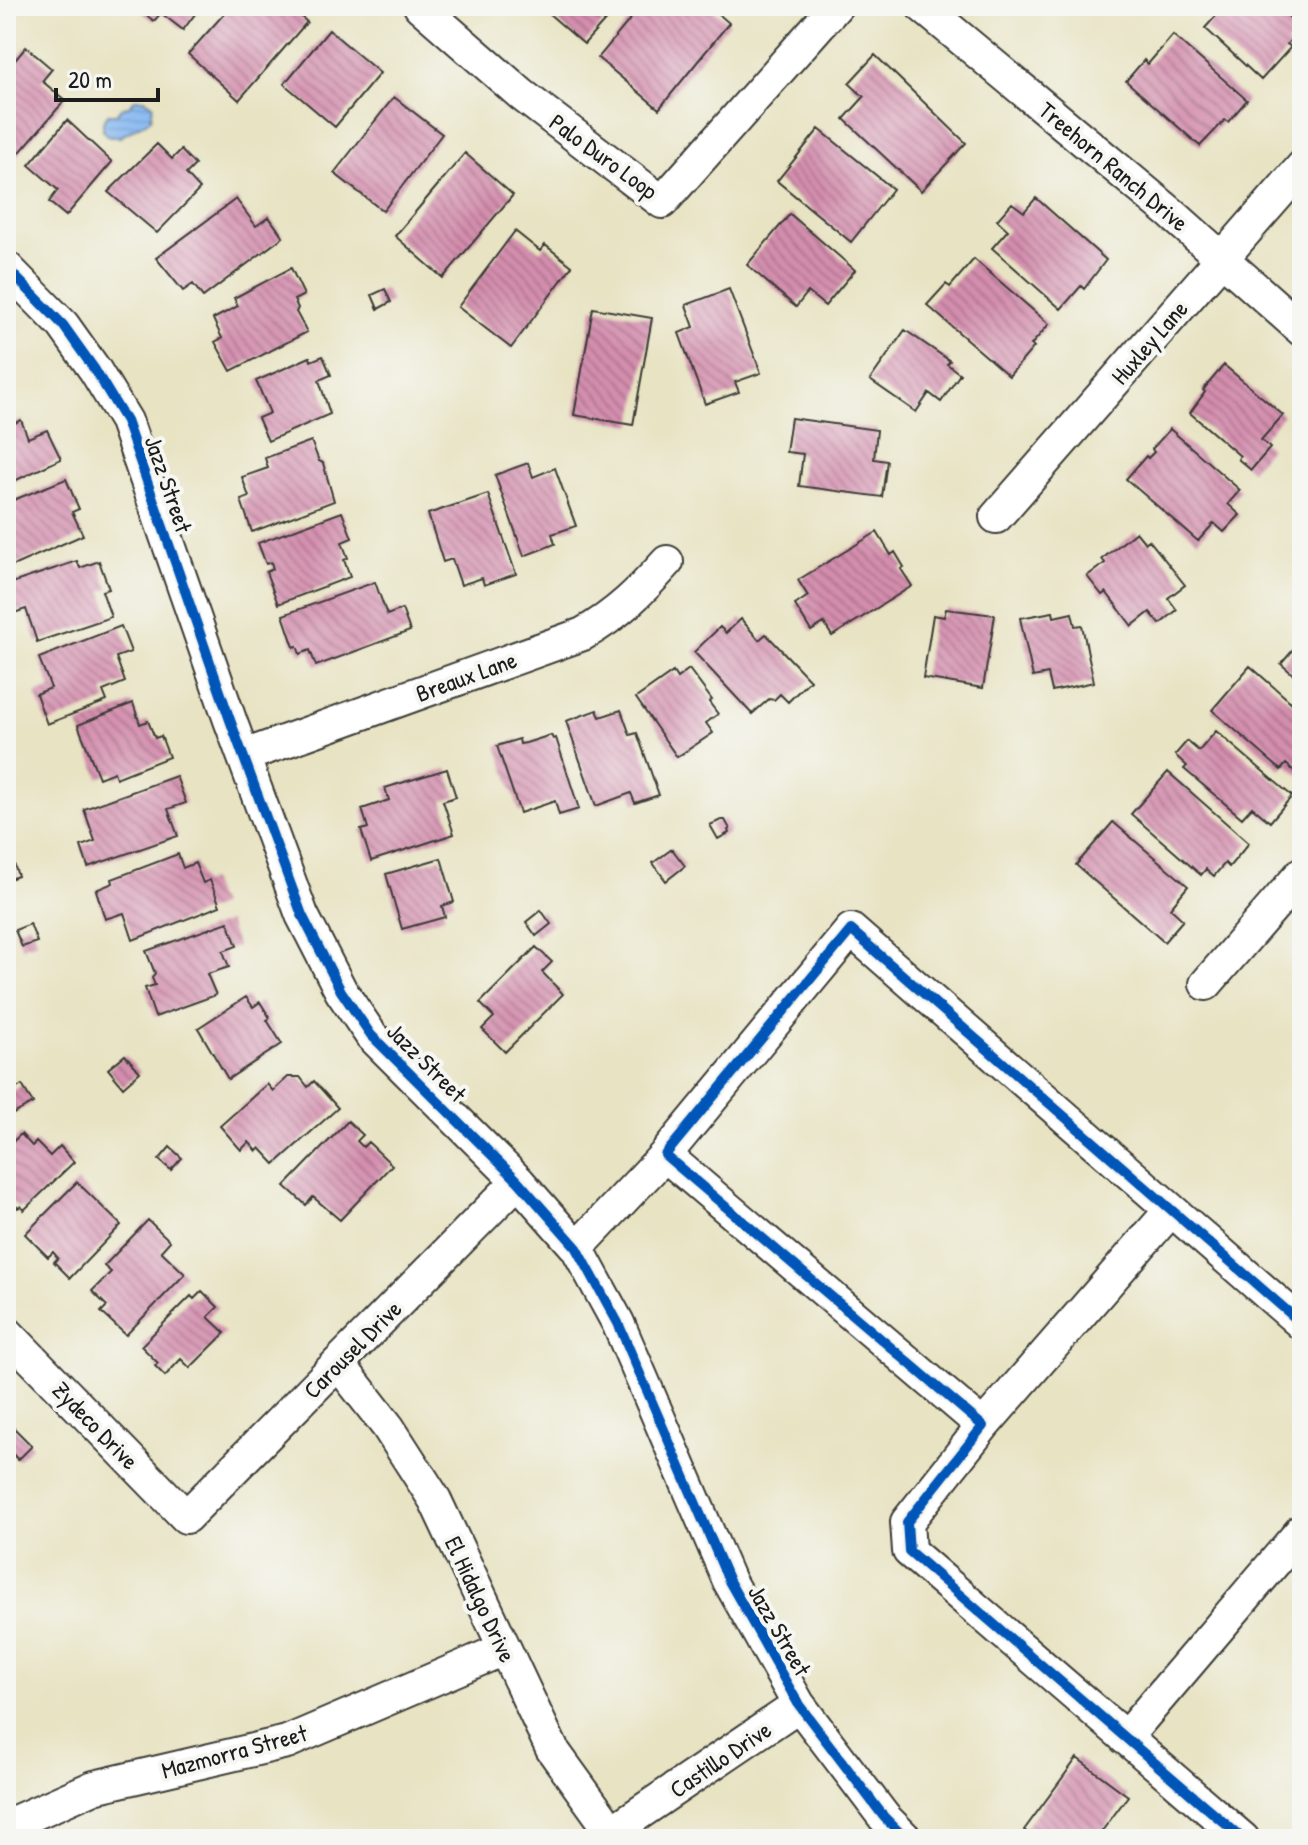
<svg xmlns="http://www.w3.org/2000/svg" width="1308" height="1845" font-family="'Patrick Hand',sans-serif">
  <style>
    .water { fill: url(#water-rules); stroke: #506a87; stroke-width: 2 }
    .building { fill: url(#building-back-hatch) }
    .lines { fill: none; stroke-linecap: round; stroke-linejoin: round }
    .minor-casing { stroke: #3b3a35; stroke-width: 36 }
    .minor { stroke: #fff; stroke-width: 32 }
    .cycleway-casing { stroke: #f6f6f2; stroke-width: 15 }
    .cycleway { stroke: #0057b8; stroke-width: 10 }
    .labels { text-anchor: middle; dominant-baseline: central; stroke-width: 8; stroke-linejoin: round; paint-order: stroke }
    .street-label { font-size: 24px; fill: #1c1c1c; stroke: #f6f6f2 }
  </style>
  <defs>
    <pattern id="water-rules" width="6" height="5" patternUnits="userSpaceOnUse" patternTransform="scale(2)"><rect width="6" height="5" fill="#85b8f2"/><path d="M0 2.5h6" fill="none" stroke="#729ecf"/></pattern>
    <pattern id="building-back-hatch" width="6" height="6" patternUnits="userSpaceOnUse" patternTransform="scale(2)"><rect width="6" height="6" fill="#d48eae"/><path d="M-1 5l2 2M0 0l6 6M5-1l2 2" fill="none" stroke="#ab738d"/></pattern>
  </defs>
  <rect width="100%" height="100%" fill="#f6f6f2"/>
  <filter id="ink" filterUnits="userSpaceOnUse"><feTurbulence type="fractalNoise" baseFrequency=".0125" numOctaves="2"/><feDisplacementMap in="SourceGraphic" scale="16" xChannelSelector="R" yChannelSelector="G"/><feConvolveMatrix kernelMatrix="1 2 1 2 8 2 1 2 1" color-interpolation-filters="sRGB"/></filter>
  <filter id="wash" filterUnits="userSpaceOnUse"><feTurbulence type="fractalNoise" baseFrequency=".006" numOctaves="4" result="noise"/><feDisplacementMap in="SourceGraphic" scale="32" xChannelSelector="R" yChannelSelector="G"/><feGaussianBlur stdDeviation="1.8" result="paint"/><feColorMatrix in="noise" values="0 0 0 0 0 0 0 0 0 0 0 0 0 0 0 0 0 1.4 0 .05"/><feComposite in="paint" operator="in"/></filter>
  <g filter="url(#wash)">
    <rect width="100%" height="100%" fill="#e8e3c3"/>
    <path class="water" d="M135,99H144L153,105L151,119L120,137H109L103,131V122L108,114H116L123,107L130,106Z"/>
    <g id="blocks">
      <path class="building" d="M134,6H201L183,30L161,13L154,21Z
        M231,6H289L307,22L239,100L188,54Z
        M540,6H618L584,44Z
        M641,6H716L713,9L729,23L659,109L598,58Z
        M1225,6H1277L1301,28L1287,44L1291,47L1261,80L1205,28Z
        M329,30L380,73L335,127L284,84Z
        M1173,35L1247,100L1228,122L1225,120L1200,146L1126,81L1144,60L1148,64Z
        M26,47L52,69L42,81L65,100L9,165L6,163V71Z
        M875,55L966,143L921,191L844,119L864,97L849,83Z
        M394,97L442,134L383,211L334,173Z
        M67,120L112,162L66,216L49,202L58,190L29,165Z
        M819,129L893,189L851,242L777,181Z
        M157,144L172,159L181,150L195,165L186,174L200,189L157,233L108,192Z
        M465,153L513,195L443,278L395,236Z
        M1036,198L1106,260L1084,289L1081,286L1061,309L992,248L1008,230L997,220L1012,203L1024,212Z
        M236,199L256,226L269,217L283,237L203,297L193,284L183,291L156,258Z
        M790,214L855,270L825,306L808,292L796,307L747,265Z
        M515,231L540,251L545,245L572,266L511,348L458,307Z
        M974,259L1049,324L1031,345L1034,347L1009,376L927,305L946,284L950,287Z
        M291,268L304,295L294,300L298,308L296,312L307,332L231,371L215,342L222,338L213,319L238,306L234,298Z
        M385,289L391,302L378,309L372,295Z
        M729,289L761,373L735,382L739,392L705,404L679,333L694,327L686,305Z
        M593,308L652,318L633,425L574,415Z
        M905,330L950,361L947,364L960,374L941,402L929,393L916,412L870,380Z
        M323,356L331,375L319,380L330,414L268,441L258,418L270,413L256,381L310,357L311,361Z
        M1224,365L1283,415L1261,440L1270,448L1251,470L1238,459L1240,456L1190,413L1205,392L1203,390Z
        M791,418L877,430L874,459L887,461L882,497L799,486L803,454L786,452Z
        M21,420L28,438L47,430L61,459L6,485V427Z
        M1170,429L1240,490L1228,504L1240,515L1224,532L1214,523L1198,541L1126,479L1146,456L1148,458L1154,452L1152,449Z
        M311,441L319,461L323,463L334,501L252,532L241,500L249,497L242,477L268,468L265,458Z
        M528,463L533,477L555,468L576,526L552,534L555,544L524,556L495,475Z
        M66,479L79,509L72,512L83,535L6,569V503Z
        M488,494L516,574L484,585L482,578L461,585L452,559L443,562L428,514Z
        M342,512L352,538L342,542L348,558L344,560L350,577L278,604L266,572L273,569L271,562L266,564L258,543Z
        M877,532L891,555L895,552L904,567L901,569L912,586L832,636L824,623L811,631L795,605L808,596L798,580Z
        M1136,532L1145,543L1149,540L1185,585L1168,598L1177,610L1160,624L1150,612L1132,626L1106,592L1102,595L1087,576L1105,563L1102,559Z
        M77,561L80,568L99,561L109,589L102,591L111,617L37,642L26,609L11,614L6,598V585Z
        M375,582L387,615L402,609L410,631L316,666L310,650L300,654L297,646L294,647L283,615Z
        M946,609L995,615L983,688L923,678L933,615L944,617Z
        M1053,612L1054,617L1072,613L1075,626L1082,625L1094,682L1052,691L1048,674L1033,677L1020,618Z
        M741,619L759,640L766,634L810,680L788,702L780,694L774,700L769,699L752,714L694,652L720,627L726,633Z
        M121,626L131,652L116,657L125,682L103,691L107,701L47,724L36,694L51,688L39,658Z
        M1294,649L1302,657V682L1281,664Z
        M1250,666L1302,712V778L1286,764L1281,770L1212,710Z
        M689,669L712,700L709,702L718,714L706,723L713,733L677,757L636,698L673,672L677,678Z
        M133,703L140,724L148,721L155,738L161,736L169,757L116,778L114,772L99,778L78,725Z
        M597,710L600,717L621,710L630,735L637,733L659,795L635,803L631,793L596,806L566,721Z
        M1216,731L1292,796L1270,822L1252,807L1242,818L1184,769L1187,766L1175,755L1187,741L1199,751Z
        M551,735L553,739L556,738L579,809L559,815L555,801L520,813L497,746L519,739L520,744L526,743Z
        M447,769L456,797L443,801L454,834L371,861L361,830L368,828L362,809L389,800L385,788Z
        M1168,772L1249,843L1229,867L1225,863L1214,876L1206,869L1201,875L1131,814Z
        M176,776L186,803L168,809L178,836L88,867L81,846L95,841L84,809Z
        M721,820H725L730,829L728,830L729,833L718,839L710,825Z
        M1113,822L1188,886L1170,908L1183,920L1164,942L1076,865Z
        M672,849L685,866L666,881L653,863Z
        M178,854L183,868L195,863L203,883L210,880L220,906L133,940L124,913L105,919L96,890L113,883L112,879Z
        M12,858L18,876L6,880V860Z
        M441,858L454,902L442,906L445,917L402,929L386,874Z
        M541,910L551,924L536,936L526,922Z
        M228,922L237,946L223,951L229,967L207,974L216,995L155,1017L145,988L155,985L152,978L155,973L146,951Z
        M30,924L37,942L22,947L15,930Z
        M536,947L552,962L542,972L563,994L505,1052L482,1029L494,1017L480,1003Z
        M246,997L253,1007L260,1002L270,1018L267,1020L282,1044L228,1079L198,1028Z
        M125,1055L140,1072L123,1087L108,1069Z
        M288,1077H300L308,1087L314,1081L338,1108L275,1164L260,1148L257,1151L249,1142L241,1150L220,1126L267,1084L273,1091Z
        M6,1081L12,1091L22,1085L33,1103L6,1118Z
        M348,1121L363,1135L357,1141L363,1147L368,1142L392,1165L340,1220L313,1197L306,1205L285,1186Z
        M21,1134L32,1146L36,1142L50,1156L60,1146L74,1162L24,1210L21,1206L18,1208L6,1196V1148Z
        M170,1147L182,1158L171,1170L159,1160Z
        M77,1182L121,1225L70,1278L54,1262L58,1258L53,1252L48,1257L25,1234Z
        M148,1220L170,1241L161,1251L185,1274L126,1335L101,1312L107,1306L92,1291L111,1272L104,1266Z
        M202,1291L218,1307L208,1317L225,1333L190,1368L181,1359L165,1376L155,1366L158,1363L141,1346L191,1296L194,1299Z
        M6,1420L32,1446L18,1460L10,1451L6,1455Z
        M1077,1758L1128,1796L1096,1839H1035L1024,1830Z"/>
    </g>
  </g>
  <g filter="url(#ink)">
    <use href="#blocks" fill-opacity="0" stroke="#3b3a35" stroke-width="2"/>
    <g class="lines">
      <defs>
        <path id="minor" d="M420,6L522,95L662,202L836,6
          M922,6L1172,214L1302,330
          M6,267L63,325L95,370L126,421L230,720L302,915L341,991L371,1035L518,1181L577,1248L618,1323L729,1581L799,1705L884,1817L906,1839
          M996,517L1302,167
          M244,756L583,634C617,615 641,591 667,562
          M1206,984L1302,873
          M577,1248L665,1155
          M6,1332L186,1517L518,1181
          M338,1363L388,1427L435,1500L552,1749L617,1839
          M983,1426L1171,1210
          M1125,1738L1302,1530
          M6,1826L94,1787L287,1742L504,1649
          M601,1839L799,1705
          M1243,1839L909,1551L907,1522L983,1426L665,1155L851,930L1302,1324"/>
      </defs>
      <use href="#minor" class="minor-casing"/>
      <use href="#minor" class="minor"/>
      <defs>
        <path id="cycleway" d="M6,267L63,325L95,370L126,421L230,720L302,915L341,991L371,1035L518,1181L577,1248L618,1323L729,1581L799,1705L884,1817L906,1839
          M1243,1839L909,1551L907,1522L983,1426L665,1155L851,930L1302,1324"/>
      </defs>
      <use href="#cycleway" class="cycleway-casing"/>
      <use href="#cycleway" class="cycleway"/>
    </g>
  </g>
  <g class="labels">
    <g class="street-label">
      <text transform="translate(604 156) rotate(36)">Palo Duro Loop</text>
      <text transform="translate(1114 166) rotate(40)">Treehorn Ranch Drive</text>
      <text transform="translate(1149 342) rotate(-49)">Huxley Lane</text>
      <text transform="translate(169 484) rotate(71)">Jazz Street</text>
      <text transform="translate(466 676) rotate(-20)">Breaux Lane</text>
      <text transform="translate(427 1062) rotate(45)">Jazz Street</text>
      <text transform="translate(352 1349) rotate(-45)">Carousel Drive</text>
      <text transform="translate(96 1425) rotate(46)">Zydeco Drive</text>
      <text transform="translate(481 1599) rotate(65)">El Hidalgo Drive</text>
      <text transform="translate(780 1630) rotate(60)">Jazz Street</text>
      <text transform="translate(234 1751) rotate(-15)">Mazmorra Street</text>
      <text transform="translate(720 1759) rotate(-34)">Castillo Drive</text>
    </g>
  </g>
  <rect width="1308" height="1845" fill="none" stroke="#f6f6f2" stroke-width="32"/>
  <path d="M56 88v12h102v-12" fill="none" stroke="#1c1c1c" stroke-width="4"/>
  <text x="68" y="88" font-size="24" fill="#1c1c1c" stroke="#f6f6f2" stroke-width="6" paint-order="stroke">20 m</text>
</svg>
